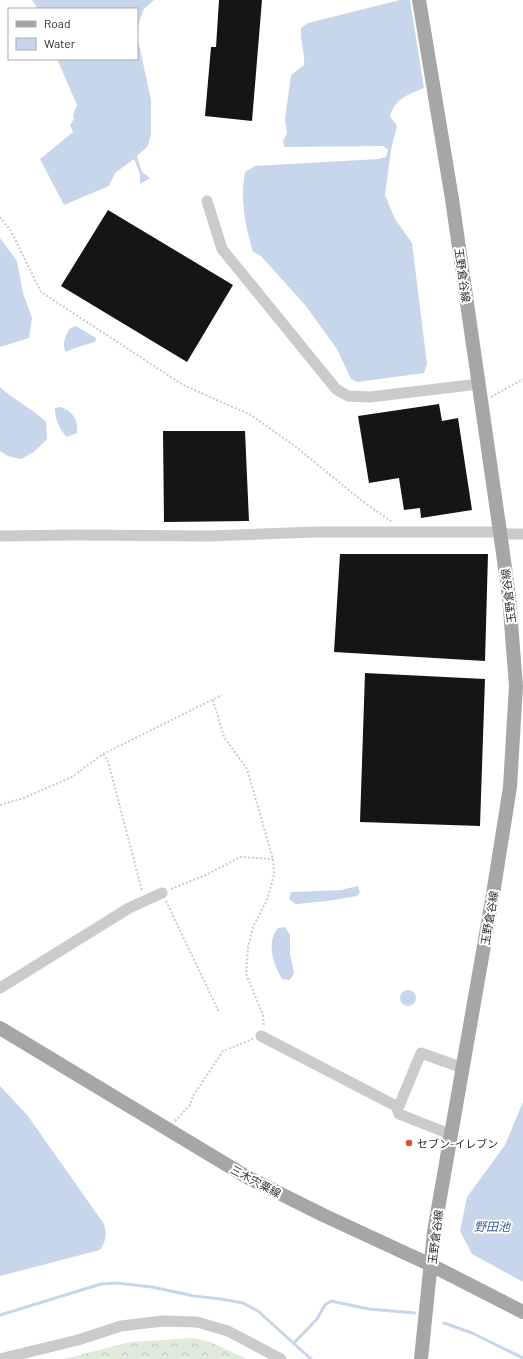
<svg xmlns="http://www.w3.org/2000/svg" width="523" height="1359" font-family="Barlow,'Noto Sans JP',sans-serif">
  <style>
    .forest { fill: url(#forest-crowns) }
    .water { fill: #c7d6eb }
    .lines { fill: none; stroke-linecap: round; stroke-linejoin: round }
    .stream { stroke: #c7d6eb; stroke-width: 3 }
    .building { fill: #151515 }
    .path { stroke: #cbcbcb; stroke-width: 2; stroke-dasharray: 2 2; stroke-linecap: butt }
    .minor { stroke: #cbcbcb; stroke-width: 11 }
    .major { stroke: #a6a6a6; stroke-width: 14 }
    .poi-dot { fill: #e54a2f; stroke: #fff; stroke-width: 1.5 }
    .labels { text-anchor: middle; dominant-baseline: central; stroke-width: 4; stroke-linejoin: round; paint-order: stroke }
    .street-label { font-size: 11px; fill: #2e2e2e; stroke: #fff }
    .poi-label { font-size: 11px; fill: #2e2e2e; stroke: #fff; text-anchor: start }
    .water-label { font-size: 12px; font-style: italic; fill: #3c5d90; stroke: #fff }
  </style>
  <defs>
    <pattern id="forest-crowns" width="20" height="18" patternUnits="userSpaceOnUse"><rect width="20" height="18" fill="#e0ebdb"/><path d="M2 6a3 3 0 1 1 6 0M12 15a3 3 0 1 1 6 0" fill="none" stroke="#c0cabc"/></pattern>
  </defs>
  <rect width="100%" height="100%" fill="#fff"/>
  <path class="forest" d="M194,1338L210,1342L247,1359H64L130,1342Z"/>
  <path class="water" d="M32,0H154L144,9L139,22L137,35L151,100V134L148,146L137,156L142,172L150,178L140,184V174L134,159L115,173L109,186L64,205L40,159L73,132L70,125L74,119L73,115L77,105L57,59H137V9H38Z
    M400,0H410L424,88C407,95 396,98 390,116L397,126L391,150L385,195L395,219L412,243L427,364L424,373L358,382L351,379L337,349L305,305L261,256L253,252C245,225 240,200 245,172L255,166L379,159L386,157L388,150L383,146L284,147L283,141L287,134L285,119L291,75L304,65C305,52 300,41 301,28L308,23Z
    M0,238L17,261L23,293L32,318L29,338L0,347Z
    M76,326L96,338L95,342L75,348L66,352C61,345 66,336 69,329Z
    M0,387C15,401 32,408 46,422L47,439L34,452L21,459L8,456L0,451Z
    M60,407C72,410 79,420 77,433L67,437C60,431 54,417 55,408Z
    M358,886L360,892L357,896L327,901L297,904L294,903L289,899L291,892L341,890Z
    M285,927L290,935V954L294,973L292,977L289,980L282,979C273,964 266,943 278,928Z
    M400 998a8 8 0 1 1 16 0a8 8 0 1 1-16 0Z
    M0,1086L28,1116L104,1224C107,1235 106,1241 100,1250L0,1276Z
    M523,1102V1282L472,1254L460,1231L467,1197L505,1145Z"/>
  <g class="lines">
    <path class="stream" d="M0,1315L101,1284L117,1283L152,1287L194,1296L221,1299L243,1303L258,1311L311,1359
      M444,1323L472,1333L523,1358
      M294,1343L317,1319L325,1305L331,1301L369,1309L415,1313"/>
  </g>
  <path class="building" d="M219,0H262L252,121L205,116L211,47H216Z
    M108,210L233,285L187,362L61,286Z
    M439,404L442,421L458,418L472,510L421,518L420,508L404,510L399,478L369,483L358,416Z
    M163,431H245L249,521L164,522Z
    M340,554H488L485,661L334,652Z
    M365,673L485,679L480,826L360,822Z"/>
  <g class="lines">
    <path class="path" d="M0,217L11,231L41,292L183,385L251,415L296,447L361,500L392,522
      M491,397L523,379
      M213,700L224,737L247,769L273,859L274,875L267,900L253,927L248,948L246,974L263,1015L264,1027
      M103,754L108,761L142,891
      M0,805L24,798L72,777L103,754L222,695
      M171,889L208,874L240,857L273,859
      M166,901L219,1012
      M175,1121L190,1105L193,1096L223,1051L253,1039"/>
    <path class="minor" d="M207,201L222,249L336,389L348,396L370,397L479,384
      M0,536L75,535L209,536L315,532H500L508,534H523
      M0,988L129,908L162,893
      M261,1036L396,1106L399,1114L452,1135
      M397,1108L399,1106L421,1053L463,1068
      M0,1359L78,1340L121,1326L163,1321L197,1322L228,1331L281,1359"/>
    <path class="major" d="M419,0L452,199L500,532L509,597L516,686L510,787L493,894L434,1232L421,1359
      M0,1028L247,1177L323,1215L431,1265L523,1312"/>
  </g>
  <circle class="poi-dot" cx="409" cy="1143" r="4"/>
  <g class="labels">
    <g class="street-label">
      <text transform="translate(463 275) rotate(82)">玉野倉谷線</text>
      <text transform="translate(508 596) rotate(-97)">玉野倉谷線</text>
      <text transform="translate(489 918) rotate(-80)">玉野倉谷線</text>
      <text transform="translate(256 1181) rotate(28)">三木宍粟線</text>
      <text transform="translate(435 1237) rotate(-83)">玉野倉谷線</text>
    </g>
    <g class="poi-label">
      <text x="417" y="1143">セブン-イレブン</text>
    </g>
    <g class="water-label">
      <text x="492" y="1226">野田池</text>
    </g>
  </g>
  <rect x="8" y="8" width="130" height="52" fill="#ffffff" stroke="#ababab"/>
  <rect x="16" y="21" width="20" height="6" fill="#a6a6a6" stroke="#ababab"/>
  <text x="44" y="28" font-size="12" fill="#2e2e2e">Road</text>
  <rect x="16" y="38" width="20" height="12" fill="#c7d6eb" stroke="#ababab"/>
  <text x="44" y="48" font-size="12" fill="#2e2e2e">Water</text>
</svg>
